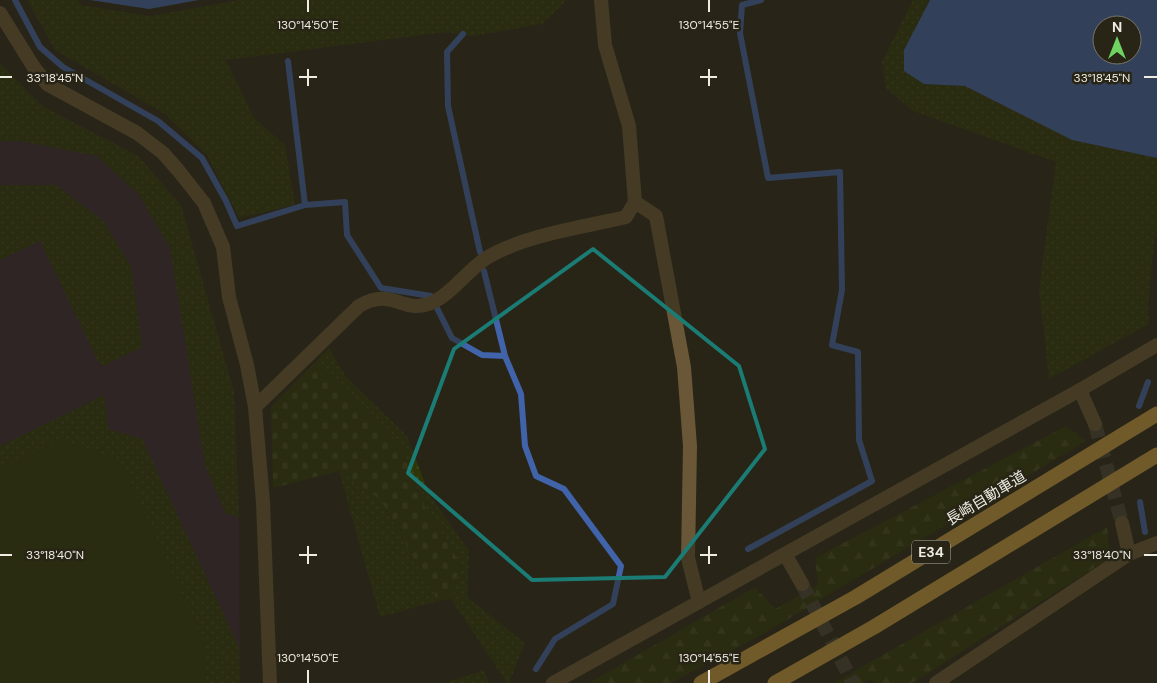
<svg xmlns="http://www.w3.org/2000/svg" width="1157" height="683" font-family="'DM Sans','Noto Sans JP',sans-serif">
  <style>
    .industrial { fill: #352734 }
    .green { fill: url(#green-dots) }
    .forest { fill: url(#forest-firs) }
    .cemetery { fill: url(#cemetery-stones) }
    .pitch { fill: #2d3509 }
    .water { fill: #4163a9; fill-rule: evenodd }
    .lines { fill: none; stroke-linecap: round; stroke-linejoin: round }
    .stream { stroke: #4163a9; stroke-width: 6 }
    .minor-tunnel { stroke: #464336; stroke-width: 14; stroke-dasharray: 14 7; stroke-linecap: butt }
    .minor { stroke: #695737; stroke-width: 14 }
    .tertiary { stroke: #695737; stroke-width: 14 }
    .motorway { stroke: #c79b42; stroke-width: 15 }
    .marked { fill: none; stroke: #1a7c74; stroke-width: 4; stroke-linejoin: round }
    .ticks { fill: none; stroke: #eeece3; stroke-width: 2 }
    .labels { text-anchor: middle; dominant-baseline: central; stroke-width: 5; stroke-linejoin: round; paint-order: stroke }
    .shield { fill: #282517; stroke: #b3b0a6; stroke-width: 1 }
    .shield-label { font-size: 14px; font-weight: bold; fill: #eeece3 }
    .street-label { font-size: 15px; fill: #eeece3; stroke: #282517 }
    .ticks-label { font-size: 12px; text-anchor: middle; fill: #eeece3; stroke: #282517; stroke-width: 5; stroke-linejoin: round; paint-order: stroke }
  </style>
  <defs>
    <pattern id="green-dots" width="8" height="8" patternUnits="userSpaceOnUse" patternTransform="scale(1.25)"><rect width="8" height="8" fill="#2d3509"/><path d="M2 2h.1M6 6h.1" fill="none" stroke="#424921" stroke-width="1.8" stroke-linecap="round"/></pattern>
    <pattern id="forest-firs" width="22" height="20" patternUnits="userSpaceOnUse" patternTransform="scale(1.25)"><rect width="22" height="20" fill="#2d3509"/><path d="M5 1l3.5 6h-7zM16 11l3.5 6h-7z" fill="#424921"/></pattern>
    <pattern id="cemetery-stones" width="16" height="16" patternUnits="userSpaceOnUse" patternTransform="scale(1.25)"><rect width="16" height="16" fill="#2d3509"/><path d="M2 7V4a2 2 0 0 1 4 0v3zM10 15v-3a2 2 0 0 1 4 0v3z" fill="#424921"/></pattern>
  </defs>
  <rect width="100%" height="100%" fill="#282517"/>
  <path class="industrial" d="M0,63L42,106L138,156L181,205L234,392L239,517L240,683H0Z"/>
  <path class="green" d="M27,0H78L81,5L150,16L240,0H567L542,24L473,36L446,32L226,60L254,118L285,145L295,205L239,218L207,155L165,114L55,50Z
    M913,0H930L904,50L924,84L965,86L1072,140L1157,158V235L1154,242L1148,309L1149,324L1049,379L1039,290L1056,162L913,111L886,88L882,62Z
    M0,63L42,106L138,156L181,205L234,392L239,517L226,514L205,465L170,248L139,195L97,156L21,141H0Z
    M0,185H56L103,221L131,266L142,347L103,366L98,361L40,241L0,260Z
    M329,348L346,377L407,436L429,494L469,551L467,597L525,643L509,683H507L451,599L460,563L422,502L400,444L314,363Z
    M104,395L108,429L142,439L239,647L240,683H206L205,644L58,440L0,468V446Z
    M339,471L381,500L438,601L380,617Z
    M484,670L489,683H445Z"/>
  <path class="forest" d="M1066,426L1086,441L763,634L671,683H589L755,587L775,609L818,585L815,558Z
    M1107,527L1110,558L912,683H876L869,679L863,683H834Z"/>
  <path class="cemetery" d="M314,363L400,444L422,502L460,563L451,599L438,601L381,500L339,471L273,488L271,407Z"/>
  <path class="pitch" d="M58,440L120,459L205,644L206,683H0V468Z"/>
  <path class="water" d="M90,0H199L149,9Z
    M930,0H1157V158L1072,140L965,86L924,84L904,71V50ZM1102,25H1132V55H1102Z"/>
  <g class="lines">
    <path class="stream" d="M15,0L40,47L63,67L158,121L202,158L226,201L237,226L305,205L345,202L347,235L381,288L431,296L452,338L482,355L505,356
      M463,34L447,52L448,106L480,252
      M288,61L305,205
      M484,271L505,356L521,394L525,446L536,476L564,489L621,566L613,604L555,639L536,669
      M1139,406L1148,382
      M1140,502L1145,532
      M748,549L872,481L859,440L858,352L832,345L842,290L840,172L768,178L740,33L742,5L761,0"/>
    <path class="minor-tunnel" d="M1095,424L1122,523
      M802,584L853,683"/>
    <path class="minor" d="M0,13L33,66L47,84L137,133L163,153L178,170L204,203L223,247L229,297L247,365L255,407L263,502L270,683
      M635,202L656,216L684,367L690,446L688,558L699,602
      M1080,390L1095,424
      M255,407L359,306C392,287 401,313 428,304C450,297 468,269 488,257C526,235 583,227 626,217L635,202L629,126L605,45L601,0
      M1122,523L1129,554
      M785,554L802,584
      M936,683L1129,554L1157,543"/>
    <path class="tertiary" d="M553,683L1080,390L1157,345"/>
    <path class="motorway" d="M701,683L856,597L1157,414
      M775,683L874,627L1157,455"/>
  </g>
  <path d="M0 0H1157V683H0ZM593,249L739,366L765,449L665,577L532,580L408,473L454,349Z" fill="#282517" fill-opacity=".55" fill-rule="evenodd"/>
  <path class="marked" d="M593,249L739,366L765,449L665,577L532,580L408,473L454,349Z"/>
  <path class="ticks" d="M308,0V12M709,0V12M308,69V86M709,69V86M0,77H12M299,77H317M700,77H717M1144,77H1157M308,546V564M709,546V564M0,555H12M299,555H317M700,555H717M1144,555H1157M308,670V683M709,670V683"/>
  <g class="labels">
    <rect class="shield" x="912" y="540.5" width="38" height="23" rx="4"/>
    <g class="shield-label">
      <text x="931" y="552">E34</text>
    </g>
    <g class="street-label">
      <text transform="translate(986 498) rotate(-31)">長崎自動車道</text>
    </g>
  </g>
  <g class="ticks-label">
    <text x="308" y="29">130°14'50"E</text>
    <text x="709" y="29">130°14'55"E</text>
    <text x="55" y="82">33°18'45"N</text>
    <text x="1102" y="82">33°18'45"N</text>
    <text x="55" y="559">33°18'40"N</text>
    <text x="1102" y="559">33°18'40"N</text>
    <text x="308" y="662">130°14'50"E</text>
    <text x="709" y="662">130°14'55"E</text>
  </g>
  <g transform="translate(1117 40)"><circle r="24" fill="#282517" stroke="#777569"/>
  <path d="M0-4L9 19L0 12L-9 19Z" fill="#6ed361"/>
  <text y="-8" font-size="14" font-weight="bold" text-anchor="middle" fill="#eeece3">N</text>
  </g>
</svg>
